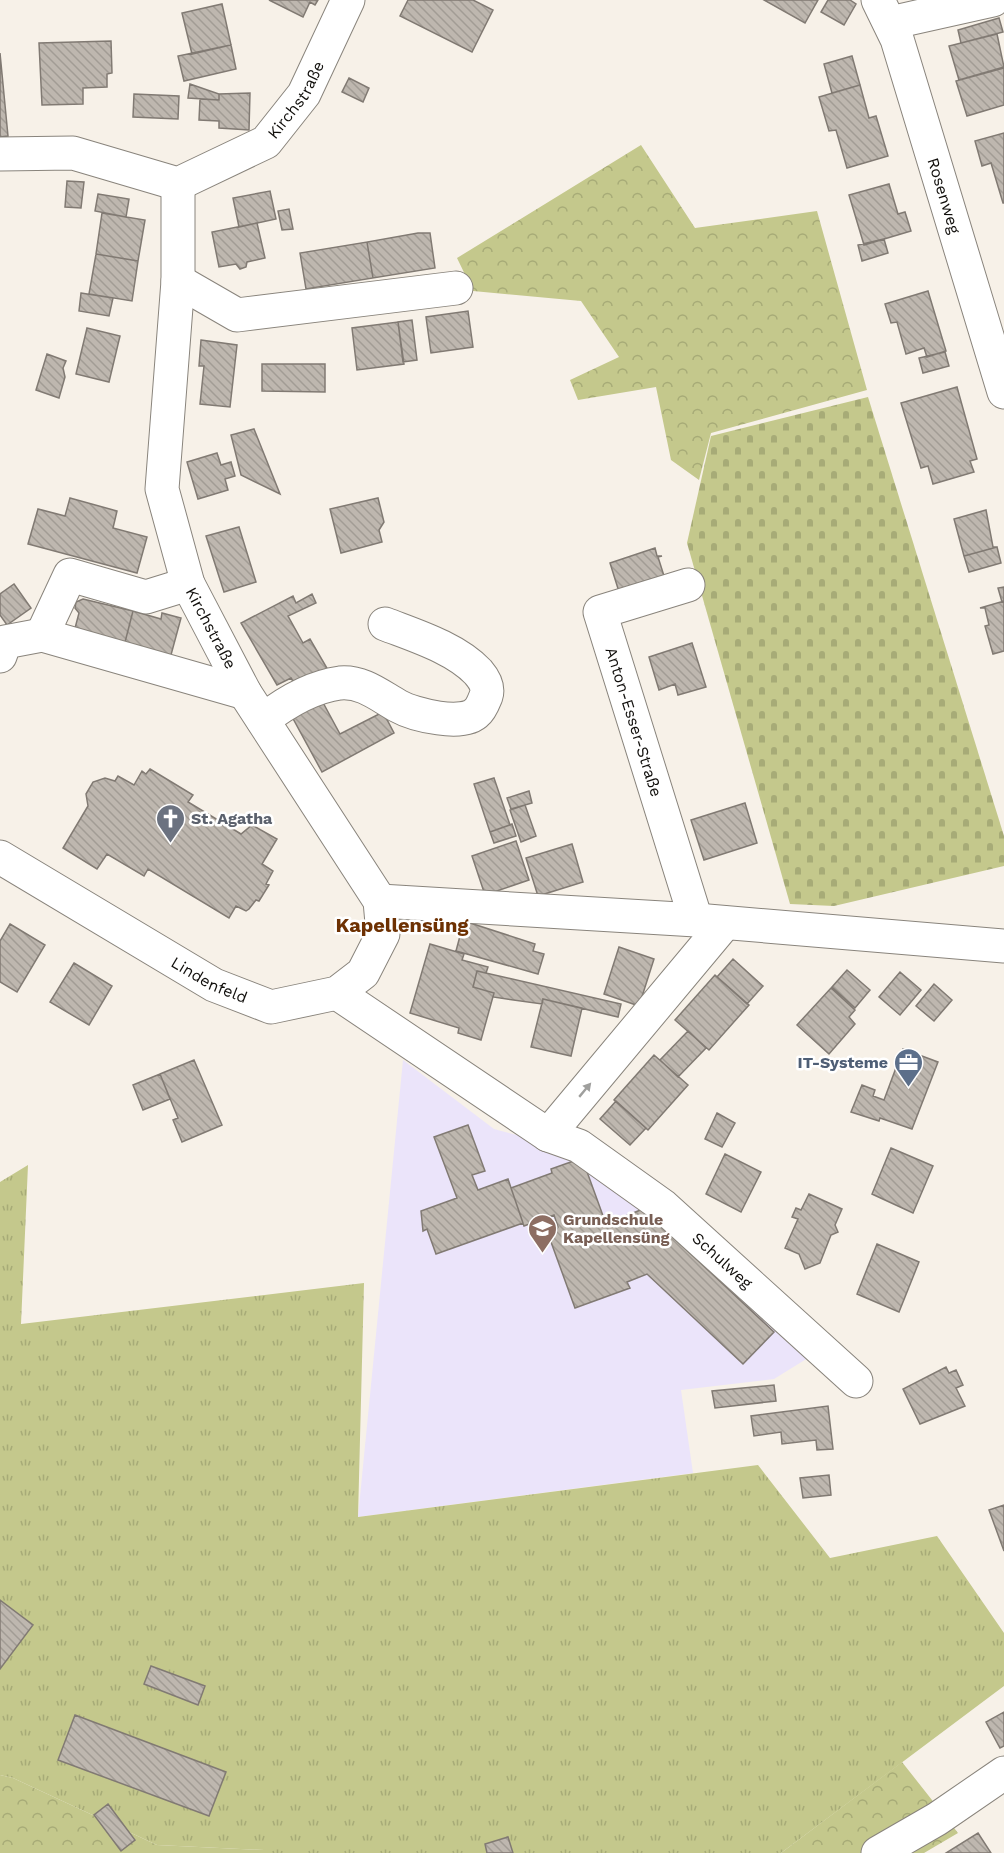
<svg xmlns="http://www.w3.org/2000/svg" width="1004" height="1853" font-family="'Work Sans',sans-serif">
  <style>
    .education { fill: #ebe4fa }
    .grass { fill: url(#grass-tufts) }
    .forest { fill: url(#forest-crowns) }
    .cemetery { fill: url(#cemetery-stones) }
    .building { fill: url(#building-back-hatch); stroke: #817a73; stroke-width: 1.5 }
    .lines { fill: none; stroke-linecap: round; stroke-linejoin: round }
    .minor-casing { stroke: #89847c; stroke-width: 35 }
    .minor { stroke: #fff; stroke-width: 33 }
    .oneway { fill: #9f9f9d }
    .labels { text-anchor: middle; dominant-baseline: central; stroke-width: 5; stroke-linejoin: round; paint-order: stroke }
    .street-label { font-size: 16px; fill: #100e0b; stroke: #fff }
    .worship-label { font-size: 16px; font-weight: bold; fill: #5b616d; stroke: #fff; text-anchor: start }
    .service-label { font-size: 16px; font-weight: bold; fill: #4e5e75; stroke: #fff; text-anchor: end }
    .education-label { font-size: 16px; font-weight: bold; fill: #785e54; stroke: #fff; text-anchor: start }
    .quarter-label { font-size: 20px; font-weight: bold; fill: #6d3103; stroke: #fff }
  </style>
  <defs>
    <pattern id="grass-tufts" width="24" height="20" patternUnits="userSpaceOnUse" patternTransform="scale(1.5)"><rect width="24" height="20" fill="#c4c88c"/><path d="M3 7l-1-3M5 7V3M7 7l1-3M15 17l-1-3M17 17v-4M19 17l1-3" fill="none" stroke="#a7ab77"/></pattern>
    <pattern id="forest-crowns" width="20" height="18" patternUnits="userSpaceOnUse" patternTransform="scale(1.5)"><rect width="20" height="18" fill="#c4c88c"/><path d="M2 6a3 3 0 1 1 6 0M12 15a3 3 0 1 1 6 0" fill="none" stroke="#a7ab77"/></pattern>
    <pattern id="cemetery-stones" width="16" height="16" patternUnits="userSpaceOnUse" patternTransform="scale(1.5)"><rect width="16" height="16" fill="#c4c88c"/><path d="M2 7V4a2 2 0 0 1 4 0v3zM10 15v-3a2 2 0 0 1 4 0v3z" fill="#a7ab77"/></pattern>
    <pattern id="building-back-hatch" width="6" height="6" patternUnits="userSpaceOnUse" patternTransform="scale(1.5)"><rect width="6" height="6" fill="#beb7af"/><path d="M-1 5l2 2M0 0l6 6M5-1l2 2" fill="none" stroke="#a29c95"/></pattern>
  </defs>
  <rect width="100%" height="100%" fill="#f7f1e8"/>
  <path class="education" d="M403,1060L494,1129L584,1153L816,1353L774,1379L681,1390L693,1473L358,1517Z"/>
  <path class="grass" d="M28,1165L21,1324L364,1283L358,1517L758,1465L830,1558L937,1536L1004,1633V1686L781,1853H264V1850L157,1845L13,1778L0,1775V1182Z"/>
  <path class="forest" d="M641,145L695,228L817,211L867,390L711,433L699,480L671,460L656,387L578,400L570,380L619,357L581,301L473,291L457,258Z
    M902,1762L958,1833L924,1853H781Z
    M0,1775L13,1778L157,1845L264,1850V1853H0Z"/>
  <path class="cemetery" d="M868,397L1004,836V866L834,906L790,904L687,543L711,436Z"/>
  <path class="building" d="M269,0H318L315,5L310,2L303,17Z
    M408,0H473L493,10L472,52L400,16Z
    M764,0H818L805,23Z
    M828,0H850L856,4L844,25L821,12Z
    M222,4L231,45L192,54L182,13Z
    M999,18L1003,32L961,43L958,30Z
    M997,34L1004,67L959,80L949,46Z
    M111,41L112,73L107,74V87L83,88V104L42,105L39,43Z
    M231,45L236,69L184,81L178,56Z
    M0,53L8,136L0,137Z
    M852,56L860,85L832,93L824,64Z
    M1004,68V105L967,116L956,81Z
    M349,78L369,88L363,102L342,92Z
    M190,84L219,94V100L188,98Z
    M860,85L869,118L876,116L888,156L847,168L836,130L829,131L819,97Z
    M250,93L249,130L219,128V121L199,120L200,99L219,100V94Z
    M134,94L179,96L178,119L133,117Z
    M1004,133V203H1003L991,163L982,166L975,141Z
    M67,181L84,182L81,208L65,207Z
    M889,184L898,214L905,212L911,231L864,245L849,195Z
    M270,191L276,219L239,227L233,198Z
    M98,194L129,199L126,217L95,211Z
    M289,209L293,229L282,230L278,211Z
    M102,213L145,220L138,261L96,254Z
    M257,223L265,258L247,262L246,267L240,269L236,264L219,267L212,232Z
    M418,233H430L435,268L373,278L367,242Z
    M884,239L888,253L862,261L858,245Z
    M367,242L373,278L306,289L300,253Z
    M96,254L138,261L132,301L89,294Z
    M928,291L946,351L927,357L924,348L906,354L897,322L891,323L885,304Z
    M81,293L113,298L109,316L79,311Z
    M468,311L473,347L431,353L426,317Z
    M412,320L417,360L403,362L398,322Z
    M398,322L404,364L357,370L352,328Z
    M87,328L120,336L109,382L76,374Z
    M201,340L237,345L230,407L200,404L204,366H199Z
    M945,352L949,366L923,373L919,358Z
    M47,354L66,361L63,368L65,377L59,398L36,390Z
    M262,364H325V392L262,391Z
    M957,387L977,459L970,461L974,472L933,484L928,466L921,468L901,403Z
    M254,429L280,494L241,475L231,435Z
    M217,453L221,465L231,462L235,476L225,479L228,490L198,499L187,462Z
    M70,498L117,511L113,528L147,537L137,573L28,544L38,509L65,516Z
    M378,498L384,522L379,530L382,542L341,553L330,509Z
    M986,510L993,547H997L964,556L954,519Z
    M239,527L256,582L224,592L206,536Z
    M997,547L1001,563L969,572L964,556Z
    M655,548L657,556H662L658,557L665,579L620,595L610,563Z
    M14,584L31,608L7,625L0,615V594Z
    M1004,587V601L1002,602L998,588Z
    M312,594L316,603L288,616L303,643L310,639L328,670L296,687L291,678L277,685L241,623L293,596L296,603Z
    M83,599L133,611L124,646L74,632L79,613L75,608L76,602Z
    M1004,601V651L993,654L985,626L989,625L985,608H980Z
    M133,611L161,619L162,613L181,618L171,655L124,646Z
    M692,643L706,687L678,695L675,684L659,690L649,657Z
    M320,697L340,734L383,712L394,733L322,772L290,713Z
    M150,769L193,795L188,802L241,834L252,825L277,839L262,864L273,871L266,884L269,885L259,901L256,900L249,909L246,911L236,906L229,918L148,869L144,876L107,854L97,869L63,848L88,806L86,794L93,782L105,778L115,781L118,776L134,785L142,771L146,774Z
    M494,778L510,825L490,832L474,784Z
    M529,791L532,803L511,809L507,798Z
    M745,803L757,843L704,860L691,820Z
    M525,805L536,836L521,842L510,810Z
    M512,824L516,836L494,843L490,832Z
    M516,841L529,880L485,895L472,856Z
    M572,844L583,882L538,896L526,858Z
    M464,921L535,944L533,951L544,954L538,974L456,951Z
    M10,924L45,945L17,992L0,982V941Z
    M430,944L464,954L462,960L488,967L486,973L477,971L473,987L494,993L481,1040L458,1033L459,1028L410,1013Z
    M619,947L654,959L639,1006L604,994Z
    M733,959L763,986L747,1004L717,977Z
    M74,963L112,986L89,1025L50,1002Z
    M847,970L870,990L855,1008L832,987Z
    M477,971L621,1004L618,1017L543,999L542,1004L493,997L494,993L473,987Z
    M900,972L921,990L900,1015L879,997Z
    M715,975L749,1005L709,1050L675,1020Z
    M934,984L952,1000L934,1021L916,1006Z
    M831,988L855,1010L849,1017L855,1024L829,1054L797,1025Z
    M543,999L582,1008L571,1056L531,1047Z
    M688,1031L706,1048L678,1077L660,1060Z
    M903,1049L938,1062L912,1129L880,1118L879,1121L851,1112L862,1085L875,1090L873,1096L884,1100Z
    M654,1055L688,1085L648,1130L614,1100Z
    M194,1060L222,1125L182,1142L173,1120L178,1118L160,1074Z
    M160,1074L170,1099L143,1110L133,1085Z
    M616,1101L646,1128L630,1145L600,1119Z
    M717,1113L735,1123L722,1147L705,1139Z
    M468,1125L485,1171L472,1175L478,1190L508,1179L523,1223L436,1254L427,1229L423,1231L421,1211L457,1198L434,1137Z
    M891,1148L933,1166L913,1213L872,1194Z
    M725,1154L761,1172L741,1212L706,1194Z
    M582,1158L606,1224L643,1209L774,1332L743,1364L647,1274L627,1282L630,1288L575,1308L551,1242L558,1227L554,1215L524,1226L511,1188L552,1173L551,1169Z
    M809,1194L842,1209L835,1225L838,1232L831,1235L820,1263L805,1269L799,1254L785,1248L798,1219L792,1217L796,1208L801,1210Z
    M877,1244L919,1262L899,1312L857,1294Z
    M946,1367L949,1373L956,1370L963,1385L956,1388L965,1406L920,1424L903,1389Z
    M774,1385L776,1401L715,1408L712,1391Z
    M828,1406L833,1449L817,1450L816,1440L782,1444L781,1432L754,1436L751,1416Z
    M829,1475L831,1495L803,1498L800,1478Z
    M1004,1505V1551L989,1510Z
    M0,1600L33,1625L0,1669Z
    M151,1666L205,1686L198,1705L144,1684Z
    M1004,1712V1746L1000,1748L986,1722Z
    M75,1715L226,1772L209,1816L58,1760Z
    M108,1804L135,1840L121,1851L94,1815Z
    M978,1833L991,1853H946Z
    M508,1837L513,1853H487L485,1844Z"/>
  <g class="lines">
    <defs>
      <g id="minor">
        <path id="s1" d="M878,0L897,39L1004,392"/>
        <path d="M890,23L993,0"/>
        <path id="s2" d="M0,154L73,153L178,184L266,142L304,94L348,0"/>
        <path d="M178,281L237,315L456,288"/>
        <path id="s3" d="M688,585L600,612L696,920"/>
        <path d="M42,635L70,575L146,597L188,584"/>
        <path d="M0,656L5,642L42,635L245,693"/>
        <path d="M263,720C286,702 311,687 340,683C363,681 380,696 398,706C414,715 464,727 477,712C481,709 484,701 486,696C489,687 484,679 478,672C455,648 416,636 385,624"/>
        <path id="s4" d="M0,857L214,985L271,1007L337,993L363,973L383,934L380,901L245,693L188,584L162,489L178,281V184"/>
        <path d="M380,901L696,920L1004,946"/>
        <path id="s5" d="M337,993L548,1135L579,1146L663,1206L856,1381"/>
        <path d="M548,1135L725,923"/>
        <path d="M878,1853L937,1819L1004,1773"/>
      </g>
    </defs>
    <use href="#minor" class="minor-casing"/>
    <use href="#minor" class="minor"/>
  </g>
  <defs><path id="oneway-solid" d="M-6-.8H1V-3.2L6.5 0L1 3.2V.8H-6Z" transform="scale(1.5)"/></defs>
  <use class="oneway" href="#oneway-solid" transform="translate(585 1090) rotate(-50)"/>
  <defs>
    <symbol id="church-pin" viewBox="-11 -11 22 30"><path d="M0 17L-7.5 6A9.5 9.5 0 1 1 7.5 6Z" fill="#6b7280" stroke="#fff"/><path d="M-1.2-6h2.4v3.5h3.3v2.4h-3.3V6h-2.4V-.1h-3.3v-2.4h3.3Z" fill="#fff"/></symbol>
    <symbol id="office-pin" viewBox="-11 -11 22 30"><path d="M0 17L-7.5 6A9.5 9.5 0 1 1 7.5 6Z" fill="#5c6f8a" stroke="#fff"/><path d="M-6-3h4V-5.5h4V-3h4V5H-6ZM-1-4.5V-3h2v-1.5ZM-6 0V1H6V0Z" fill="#fff"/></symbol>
    <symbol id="school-pin" viewBox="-11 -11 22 30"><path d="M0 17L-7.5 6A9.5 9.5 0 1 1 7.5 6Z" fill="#8d6e63" stroke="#fff"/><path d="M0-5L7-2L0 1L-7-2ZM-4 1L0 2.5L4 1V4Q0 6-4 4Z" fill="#fff"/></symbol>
  </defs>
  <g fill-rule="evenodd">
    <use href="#church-pin" x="154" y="802" width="33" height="45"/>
    <use href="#office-pin" x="892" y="1046" width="33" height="45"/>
    <use href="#school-pin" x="526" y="1212" width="33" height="45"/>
  </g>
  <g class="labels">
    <g class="street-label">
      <text stroke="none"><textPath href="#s2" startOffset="332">Kirchstraße</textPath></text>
      <text stroke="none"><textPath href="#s1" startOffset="207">Rosenweg</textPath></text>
      <text transform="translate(211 628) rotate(62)">Kirchstraße</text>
      <text stroke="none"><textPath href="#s3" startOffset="207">Anton-Esser-Straße</textPath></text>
      <text stroke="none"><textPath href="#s4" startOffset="243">Lindenfeld</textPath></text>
      <text stroke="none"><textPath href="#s5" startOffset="471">Schulweg</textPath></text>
    </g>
    <g class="worship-label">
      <text x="191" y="818">St. Agatha</text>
    </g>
    <g class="service-label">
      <text x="888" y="1062">IT-Systeme</text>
    </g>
    <g class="education-label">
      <text x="563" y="1219">Grundschule<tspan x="563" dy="18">Kapellensüng</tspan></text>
    </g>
    <g class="quarter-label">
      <text x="402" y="925">Kapellensüng</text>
    </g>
  </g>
</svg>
